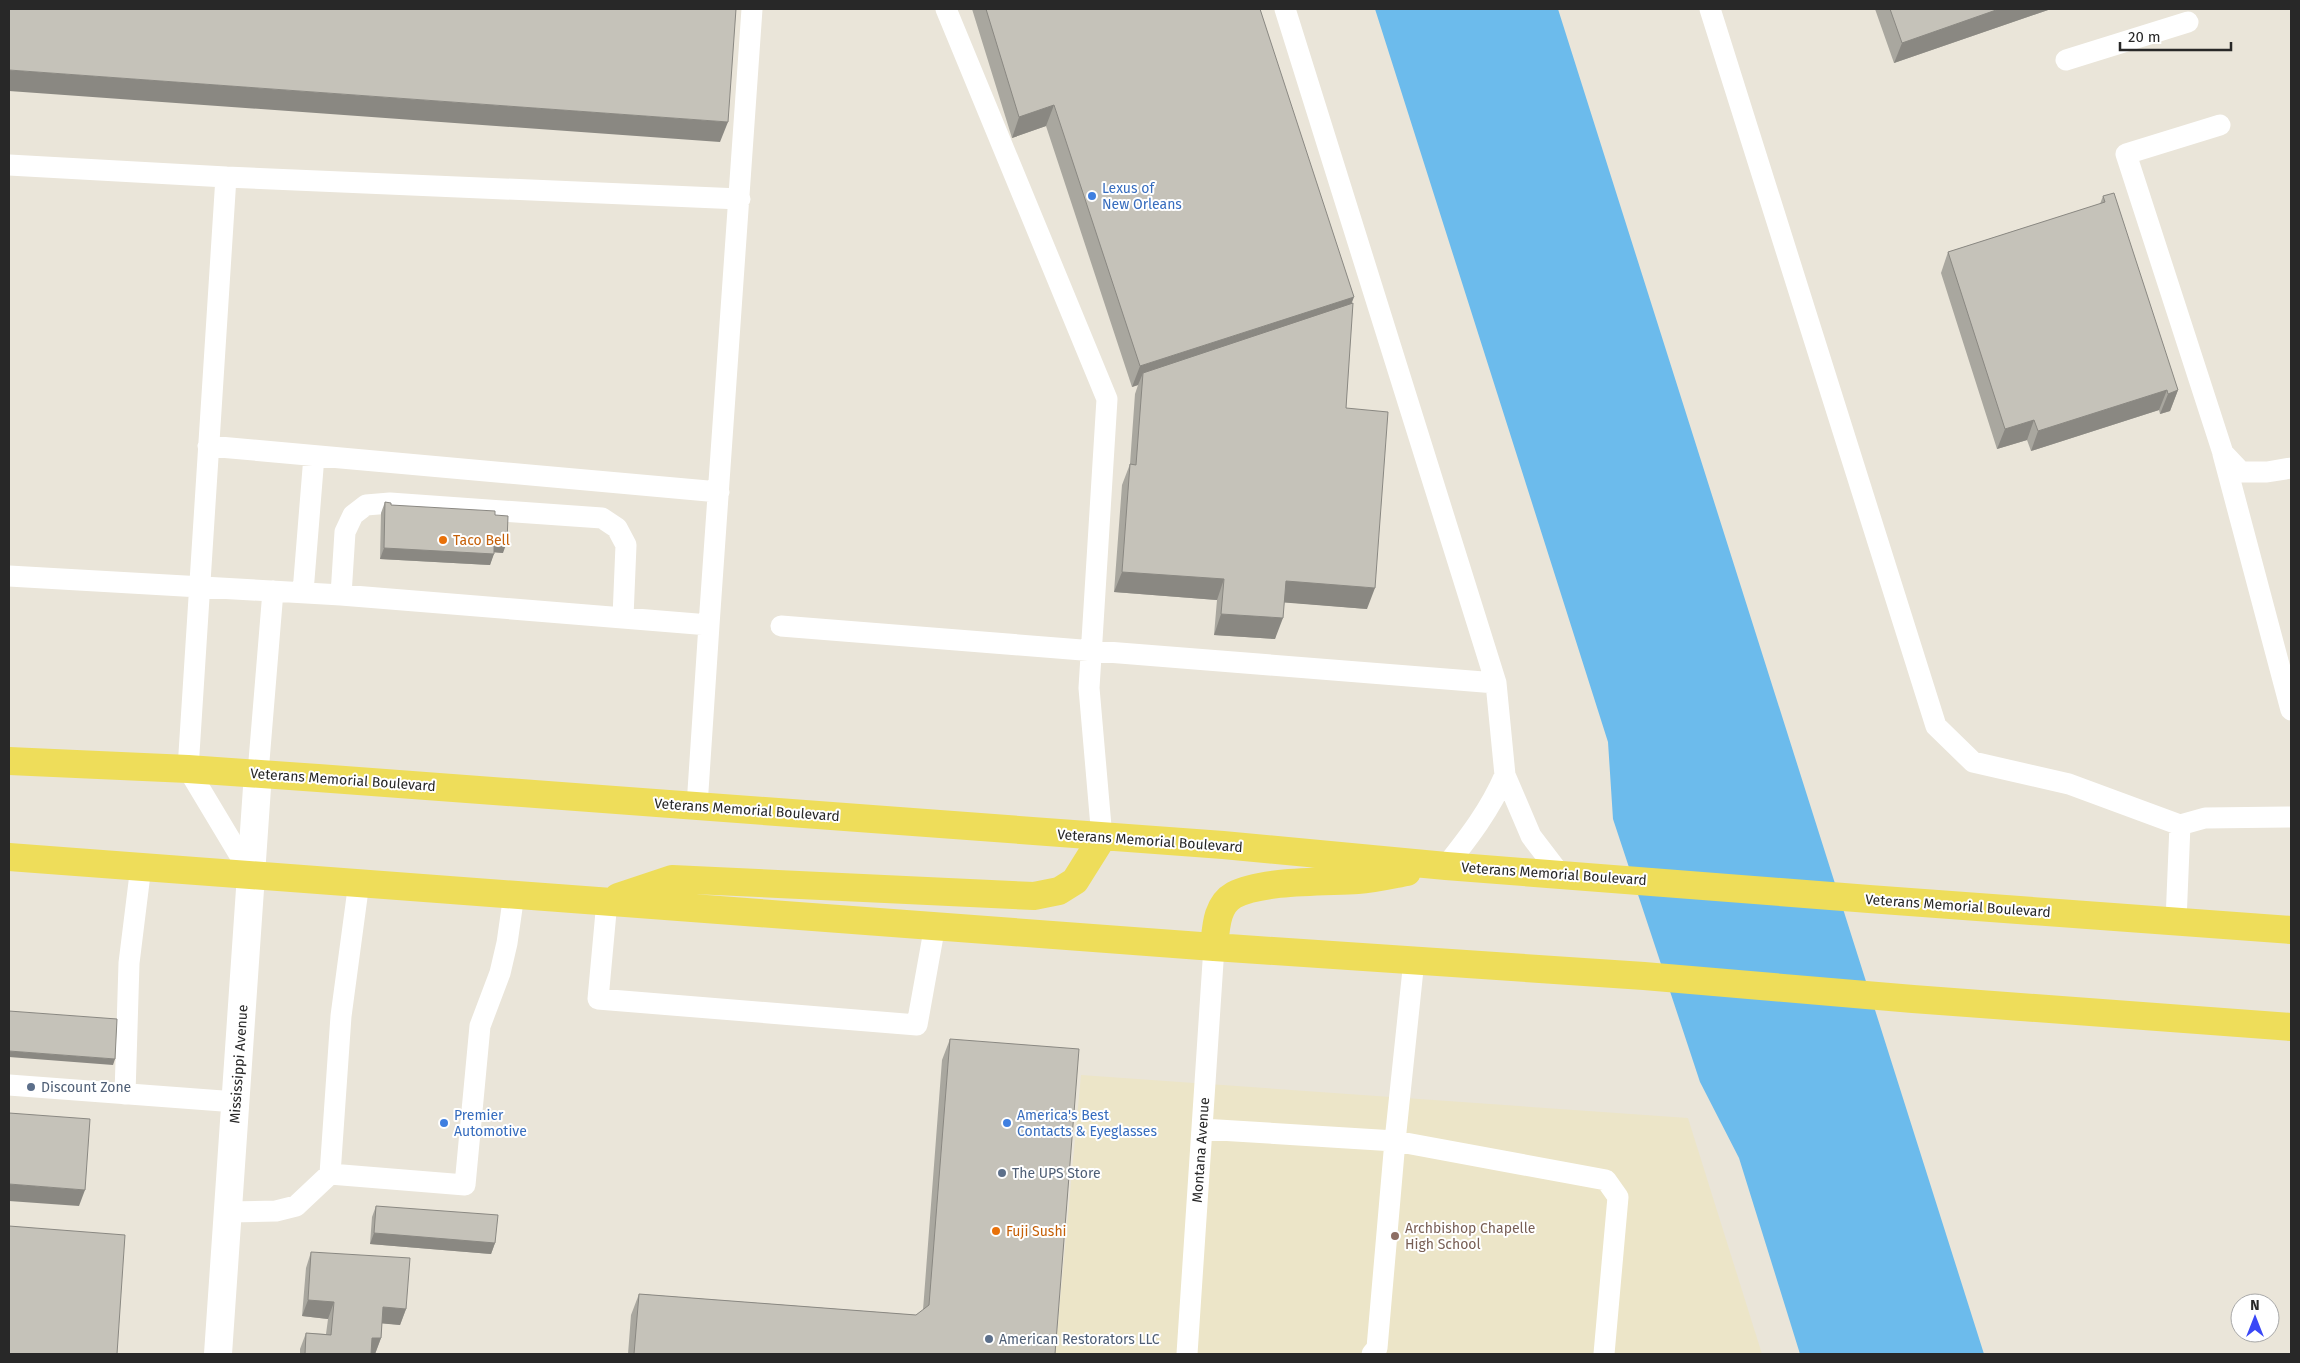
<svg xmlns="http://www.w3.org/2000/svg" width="2300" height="1363" font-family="'Fira Sans',sans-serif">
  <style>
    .education { fill: #ece5c8 }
    .water { fill: #6cbbec }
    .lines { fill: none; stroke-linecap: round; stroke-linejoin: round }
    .lane { stroke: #fff; stroke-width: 21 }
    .street { stroke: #fff; stroke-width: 28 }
    .primary { stroke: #eedd5a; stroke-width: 28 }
    .wall { fill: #a9a79f }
    .shaded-wall { fill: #8a8882 }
    .building { fill: #c5c2b9; stroke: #8a8882 }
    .shop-dot { fill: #3f7fe0; stroke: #fff; stroke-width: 2 }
    .food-dot { fill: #e8710a; stroke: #fff; stroke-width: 2 }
    .service-dot { fill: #5c6f8a; stroke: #fff; stroke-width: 2 }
    .education-dot { fill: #8d6e63; stroke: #fff; stroke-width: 2 }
    .labels { text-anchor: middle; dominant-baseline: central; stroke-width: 4; stroke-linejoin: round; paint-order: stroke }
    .shop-label { font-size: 14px; fill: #366cbe; stroke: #fff; text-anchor: start }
    .food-label { font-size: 14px; fill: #c56008; stroke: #fff; text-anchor: start }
    .street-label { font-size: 14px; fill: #282828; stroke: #fff }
    .service-label { font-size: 14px; fill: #4e5e75; stroke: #fff; text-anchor: start }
    .education-label { font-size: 14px; fill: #785e54; stroke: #fff; text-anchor: start }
  </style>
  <rect width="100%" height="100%" fill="#eae5d9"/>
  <path class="education" d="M1081,1075L1688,1118L1762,1354H1055Z"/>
  <path class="water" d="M1375,9H1558L1984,1354H1800L1739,1158L1700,1082L1613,819L1608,742Z"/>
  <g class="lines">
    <path class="lane" d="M946,9L1107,399L1089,688L1102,838
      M1285,9L1496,683L1505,775
      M1710,9L1936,726L1973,762L2069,784L2180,825
      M2066,60L2188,22
      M2220,125L2126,154L2223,453L2241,472H2267L2291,468
      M9,165L226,177L740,199
      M226,177L188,769L251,874
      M208,446L719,492
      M2223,454L2291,710
      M9,576L341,595L709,625L752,9
      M303,592L314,456
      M341,595L345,532L353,515L366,505L390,503L602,518L617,528L626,545L623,617
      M781,626L1496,683
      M258,773L273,591
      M697,806L709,625
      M1446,866C1469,837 1490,810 1505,775L1531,836L1560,874
      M359,882L341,1016L330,1174L465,1185L480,1026L500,973L507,943L514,894
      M607,901L598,999L917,1025L935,925
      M2176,921L2180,825L2205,818L2291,817
      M9,1085L236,1102
      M125,1094L129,963L141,866
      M1202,1129L1395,1141L1606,1180L1618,1197L1604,1354
      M229,1212L276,1211L296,1206L330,1174
      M1187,1354L1214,947
      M1372,1354L1377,1348L1395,1141L1414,960"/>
    <path class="street" d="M218,1354L258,773"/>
    <path class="primary" d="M9,761L188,769L318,778L1223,845L1446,866L1869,899L2291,930
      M9,857L1214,947L1644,976L1913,999L2291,1027
      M618,897L672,879L1034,896L1059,891L1075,881L1102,838
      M1214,947C1216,929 1216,905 1234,895C1262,880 1325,882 1358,880C1374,879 1391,875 1407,872"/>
  </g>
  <path class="wall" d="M972,9H1260L1352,303L1346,408L1367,609L1284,602L1275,639L1214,635L1217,600L1114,592L1122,485L1130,464L1135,394L1138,385L1132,387L1046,126L1012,138Z
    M1875,9H2051L1894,63Z
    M2103,196L2178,390L2170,411L2160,414L2159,410L2031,451L2027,440L1997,449L1941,273L1948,252L2100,204Z
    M385,502L391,505L495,515L503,553L494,552L490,565L380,559L381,513Z
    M950,1039L1055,1354H628L631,1315L639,1294L916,1315L923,1310L942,1060Z
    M376,1206L495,1243L491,1254L370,1244L372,1217Z
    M311,1252L406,1309L400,1325L382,1323L381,1338L375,1354H300V1349L306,1333L326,1334L328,1319L302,1316L306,1268Z"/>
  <path class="shaded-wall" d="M1999,9H2051L1894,63L1902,43Z
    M9,70L728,122L720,142L9,91Z
    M1054,105L1046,126L1012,138L1019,117Z
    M1354,297L1346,318L1143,373L1138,385L1132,387L1140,366Z
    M2167,390L2159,410L2031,451L2038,431Z
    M2178,390L2170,411L2160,414L2168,394Z
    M2034,420L2027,440L1997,449L2005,429Z
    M494,541L507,542L503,553L490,552Z
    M384,548L494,554L490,565L380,559Z
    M1122,572L1224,579L1217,600L1114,592Z
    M1286,581L1375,588L1367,609L1278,602Z
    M1221,614L1283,618L1275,639L1214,635Z
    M9,1051L115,1059L113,1065L9,1057Z
    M9,1184L85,1190L79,1206L9,1201Z
    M374,1233L495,1243L491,1254L370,1244Z
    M308,1300L334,1302L328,1319L302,1316Z
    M383,1307L406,1309L400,1325L377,1323Z
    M372,1338H381L375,1354H366Z"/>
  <path class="building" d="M9,9H736L728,122L9,70Z
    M986,9H1260L1354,297L1140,366L1054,105L1019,117Z
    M1890,9H1999L1902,43Z
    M2114,193L2178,390L2168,394L2167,390L2038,431L2034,420L2005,429L1948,252L2105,202L2103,196Z
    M1353,303L1346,408L1388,412L1375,588L1286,581L1283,618L1221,614L1224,579L1122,572L1130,464L1136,465L1143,373Z
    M385,502L391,503V505L495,511V515L508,516L507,542L494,541V554L384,548Z
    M9,1011L117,1019L115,1059L9,1051Z
    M950,1039L1079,1049L1055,1354H634L639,1294L916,1315L929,1305Z
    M9,1113L90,1119L85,1190L9,1184Z
    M376,1206L498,1215L495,1243L374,1233Z
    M9,1226L125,1235L117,1354H9Z
    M311,1252L410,1258L406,1309L383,1307L381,1338H372L371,1354H305L306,1333L331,1335L334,1302L308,1300Z"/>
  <g class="shop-dot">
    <circle cx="1092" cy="196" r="5"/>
    <circle cx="444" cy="1123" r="5"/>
    <circle cx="1007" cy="1123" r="5"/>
  </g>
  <g class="food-dot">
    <circle cx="443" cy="540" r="5"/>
    <circle cx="996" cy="1231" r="5"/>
  </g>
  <g class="service-dot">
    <circle cx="31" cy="1087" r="5"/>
    <circle cx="1002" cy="1173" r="5"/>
    <circle cx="989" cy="1339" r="5"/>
  </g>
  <circle class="education-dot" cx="1395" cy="1236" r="5"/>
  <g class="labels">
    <g class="shop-label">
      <text x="1102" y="188">Lexus of<tspan x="1102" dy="16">New Orleans</tspan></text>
      <text x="454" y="1115">Premier<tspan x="454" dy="16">Automotive</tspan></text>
      <text x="1017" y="1115">America's Best<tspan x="1017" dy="16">Contacts &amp; Eyeglasses</tspan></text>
    </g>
    <g class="food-label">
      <text x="453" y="540">Taco Bell</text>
      <text x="1006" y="1231">Fuji Sushi</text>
    </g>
    <g class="street-label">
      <text transform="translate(343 780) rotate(4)">Veterans Memorial Boulevard</text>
      <text transform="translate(747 810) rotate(4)">Veterans Memorial Boulevard</text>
      <text transform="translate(1150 841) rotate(4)">Veterans Memorial Boulevard</text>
      <text transform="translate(1554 874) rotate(4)">Veterans Memorial Boulevard</text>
      <text transform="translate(1958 906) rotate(4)">Veterans Memorial Boulevard</text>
      <text transform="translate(239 1064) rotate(-86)">Mississippi Avenue</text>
      <text transform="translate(1201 1150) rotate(-86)">Montana Avenue</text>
    </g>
    <g class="service-label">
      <text x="41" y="1087">Discount Zone</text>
      <text x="1012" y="1173">The UPS Store</text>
      <text x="999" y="1339">American Restorators LLC</text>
    </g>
    <g class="education-label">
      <text x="1405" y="1228">Archbishop Chapelle<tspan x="1405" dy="16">High School</tspan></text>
    </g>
  </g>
  <rect width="2300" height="1363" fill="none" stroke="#282828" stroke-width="20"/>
  <g transform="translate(2255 1318)"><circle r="24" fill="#ffffff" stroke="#a9a9a9"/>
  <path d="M0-4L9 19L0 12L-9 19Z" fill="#3a47f7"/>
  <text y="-8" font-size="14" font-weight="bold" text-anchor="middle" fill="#282828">N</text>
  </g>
  <path d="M2120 42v8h111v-8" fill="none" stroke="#282828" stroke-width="2.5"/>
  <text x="2128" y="42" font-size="15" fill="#282828" stroke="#ffffff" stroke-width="4" paint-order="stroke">20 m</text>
</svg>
